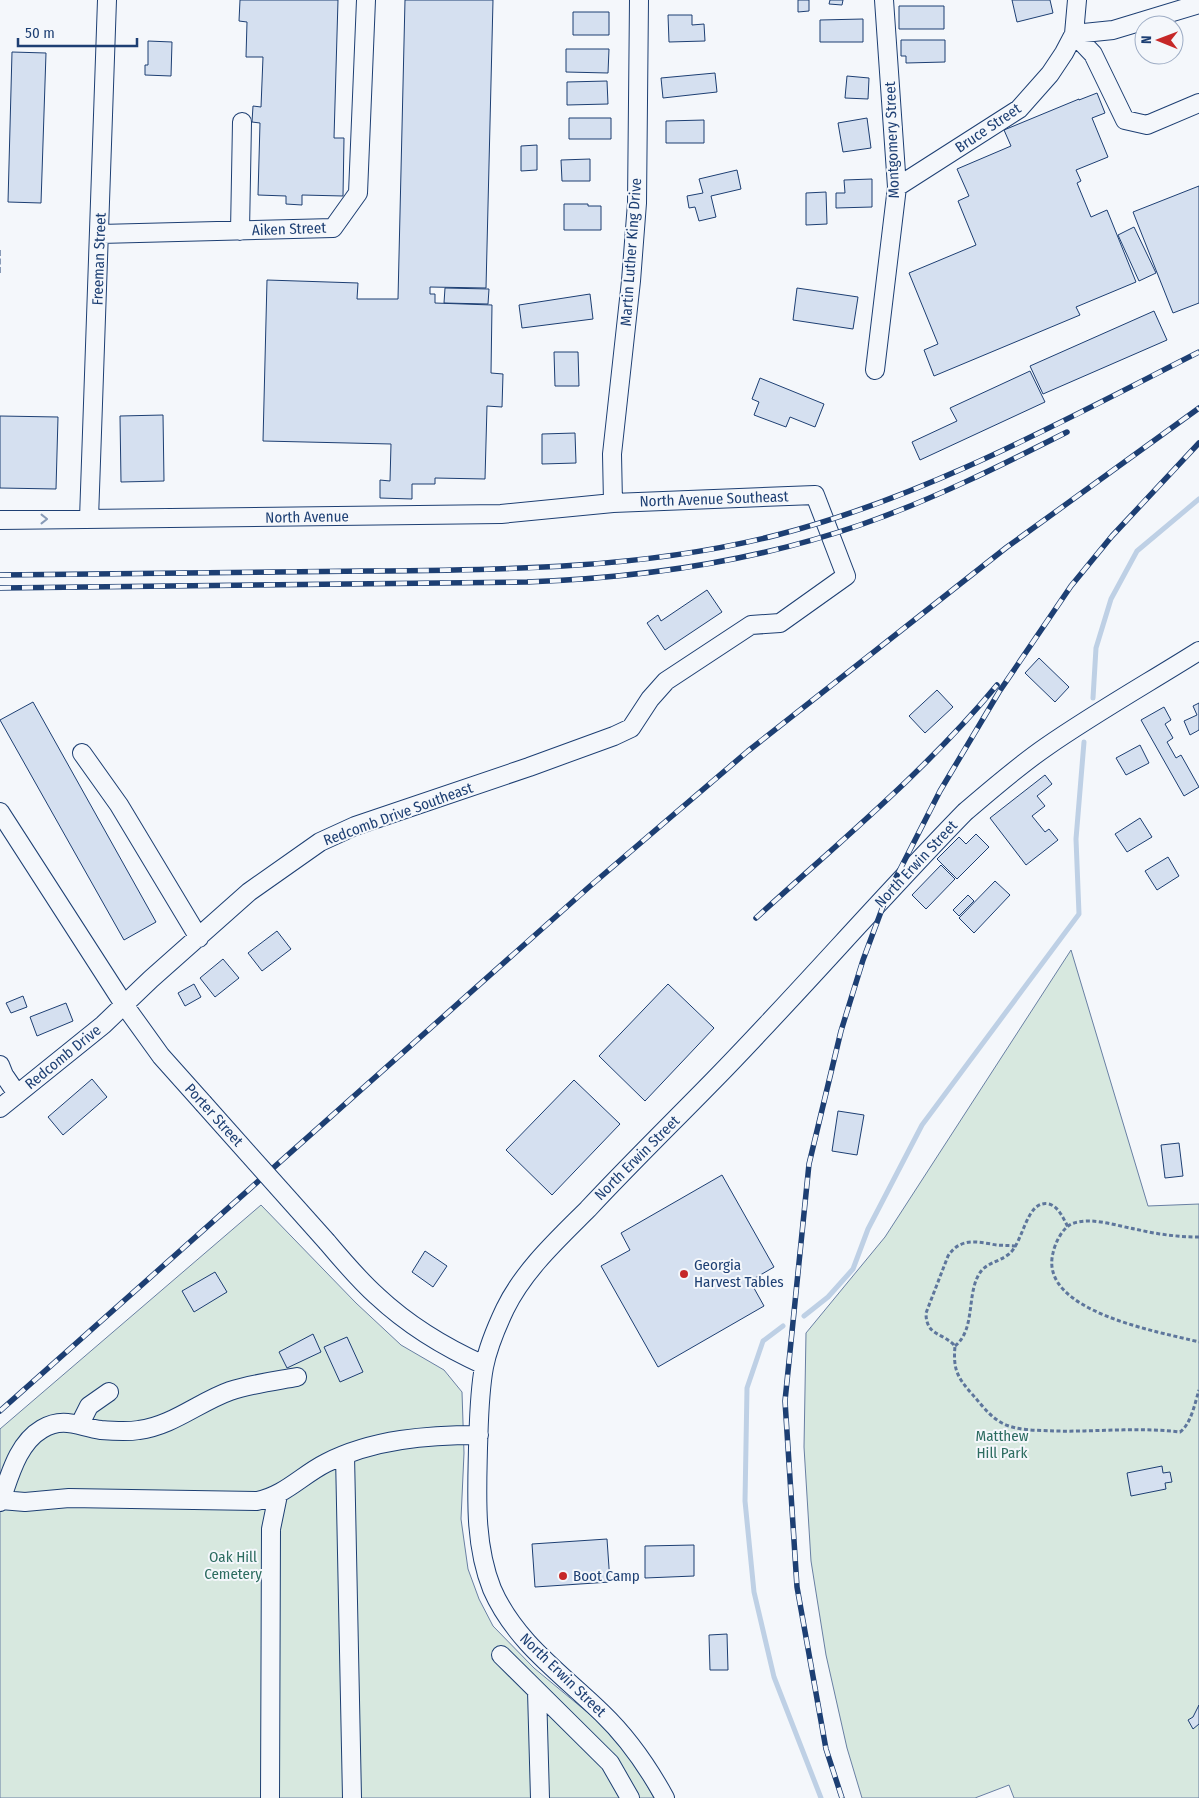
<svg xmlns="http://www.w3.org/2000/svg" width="1199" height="1798" font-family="'Fira Sans Condensed',sans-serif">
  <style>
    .green { fill: #d7e8df; stroke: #687fa3 }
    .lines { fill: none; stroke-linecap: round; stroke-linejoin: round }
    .stream { stroke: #bed0e5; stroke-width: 5 }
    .building { fill: #d5e0f0; stroke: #1d3f73 }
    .minor-casing { stroke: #1d3f73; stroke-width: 20 }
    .path { stroke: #5e769c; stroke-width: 3; stroke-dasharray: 4 2.5; stroke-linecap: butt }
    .minor { stroke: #f4f7fb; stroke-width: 18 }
    .rail-casing { stroke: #1d3f73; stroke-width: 5.5 }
    .rail { stroke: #f4f7fb; stroke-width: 4; stroke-dasharray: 11; stroke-linecap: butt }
    .minor-bridge-casing { stroke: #1d3f73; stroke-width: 20; stroke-linecap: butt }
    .minor-bridge { stroke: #f4f7fb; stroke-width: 18 }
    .fence { stroke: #1d3f73; stroke-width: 1; stroke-dasharray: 6 2.5; stroke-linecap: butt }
    .oneway { stroke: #889bb7 }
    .poi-dot { fill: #c62828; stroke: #f4f7fb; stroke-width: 2 }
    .labels { text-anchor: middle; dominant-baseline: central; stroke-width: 4; stroke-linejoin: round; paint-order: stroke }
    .street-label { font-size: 15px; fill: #1d3f73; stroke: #f4f7fb }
    .poi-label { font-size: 15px; fill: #1d3f73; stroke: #f4f7fb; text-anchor: start }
    .park-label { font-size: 15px; fill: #2c6c60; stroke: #f4f7fb }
  </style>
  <rect width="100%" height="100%" fill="#f4f7fb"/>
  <path class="green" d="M1071,950L1148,1206L1199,1204V1798H1014L1009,1785L975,1798H862L847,1748L826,1655L811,1561L804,1447L806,1333L885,1237Z
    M261,1205L356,1303L401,1345L444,1370L462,1392L464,1453L461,1519L468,1569L479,1599L493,1626L534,1668L605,1727L633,1760L654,1798H0V1429Z"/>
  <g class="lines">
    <path class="stream" d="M1093,698L1096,648L1111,599L1137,551L1199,499
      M804,1316L828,1297L853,1269L868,1229L922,1125L1079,914L1076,839L1084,742
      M783,1326L763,1341L747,1388L745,1501L754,1592L774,1677L821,1798"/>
  </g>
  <path class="building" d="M240,0H338L334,138H344L343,196L302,195V205L286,204V196L258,195L260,123L252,122L253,106L261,107L263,57H246L247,22L239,21Z
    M405,0H493L486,288L430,287V294H435V303L492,305L491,373L503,374L502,407L487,406L485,479L435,478V484H412V499L380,498V480L390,481L391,444L263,441L267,280L358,283L357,299H398Z
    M798,0H809V11L798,12Z
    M830,0H843L842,5L829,4Z
    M1012,0H1050L1053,13L1017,22Z
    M899,6H944V29H899Z
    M573,12H609V35H573Z
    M668,15H692V25L704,24L705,41L669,42Z
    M863,19V42H820V20Z
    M901,40H945V62L906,63V56H901Z
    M148,41L172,42L171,76L145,75V65H148Z
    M566,49H609L608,73L566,72Z
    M12,52L46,53L41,203L8,202Z
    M715,73L717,92L663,98L661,78Z
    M847,76L869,78L868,99L845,98Z
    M607,81L608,104L567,105V82Z
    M1097,93L1105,113L1092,118L1108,157L1076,170L1081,181L1077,183L1091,217L1107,210L1136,282L1076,307L1080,315L934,376L924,350L938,344L909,273L976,245L958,201L969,196L957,169L1011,146L1004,130L1079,99V100Z
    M569,118H611V139H569Z
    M867,118L871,148L843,152L838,123Z
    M704,120V143H666V121Z
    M537,145V170L521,171V146Z
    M590,159V181H562L561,160Z
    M737,170L741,189L711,196L716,217L699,221L695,207L689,208L687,196L703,193L699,179Z
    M872,179V207L836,208V193H845L844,180Z
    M1199,186V303L1173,313L1133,212Z
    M826,192L827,224L806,225V193Z
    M564,204H588V206H601V230H564Z
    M1134,227L1156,273L1139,281L1118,235Z
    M445,288L489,289L488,304L444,303Z
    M797,288L858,297L853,329L793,320Z
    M590,294L593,319L522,328L519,305Z
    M1154,311L1167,340L1043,394L1030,366Z
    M554,352H578L579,386H555Z
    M1030,371L1045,402L920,460L912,442L957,421L950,408Z
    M760,378L824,404L815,427L790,417L786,427L754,415L759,402L752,399Z
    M163,415L164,481L121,482L120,416Z
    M0,416L58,417L56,489L0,488Z
    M575,433L576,463L542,464V434Z
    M707,590L722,612L665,650L647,623L658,615L661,621Z
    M1039,658L1069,687L1055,702L1025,673Z
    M937,690L953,707L925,733L909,716Z
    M33,702L156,922L124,940L0,720Z
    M1199,703V730L1190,735L1184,721L1197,715L1193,706Z
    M1164,707L1171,720L1165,724L1173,738L1167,742L1176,758L1181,755L1199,787L1184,796L1141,720Z
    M1140,745L1149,763L1126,775L1116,758Z
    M1045,775L1052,784L1037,796L1045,806L1032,816L1045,832L1049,829L1058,840L1026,865L990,818Z
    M1140,818L1152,837L1127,852L1115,834Z
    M976,834L989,847L957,879L937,859L959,837L966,844Z
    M1168,857L1179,876L1157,890L1145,871Z
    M941,865L955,879L926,909L912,895Z
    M995,881L1010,895L974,933L959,918Z
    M968,895L974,901L959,916L953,910Z
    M277,931L291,949L262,971L248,953Z
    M223,959L239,978L215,997L200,978Z
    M194,984L201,997L185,1006L178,993Z
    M668,984L714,1028L645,1101L599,1056Z
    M23,996L27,1007L11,1013L6,1003Z
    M66,1003L73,1021L37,1036L30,1017Z
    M92,1079L107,1097L63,1135L48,1117Z
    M574,1080L620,1124L552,1195L506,1150Z
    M838,1111L864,1115L857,1155L832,1151Z
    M1179,1143L1183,1176L1165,1178L1161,1145Z
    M722,1175L774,1267L750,1281L764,1306L658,1367L601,1266L630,1250L621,1233Z
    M425,1251L447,1266L433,1287L412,1272Z
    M215,1272L227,1292L194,1312L182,1291Z
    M313,1334L321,1352L287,1368L279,1352Z
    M347,1337L363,1372L340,1382L324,1347Z
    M1162,1466L1163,1473L1170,1472L1172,1482L1165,1483L1166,1489L1131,1496L1127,1473Z
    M607,1539L610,1582L535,1587L532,1544Z
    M694,1545V1576L645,1578V1546Z
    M727,1634L728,1670H710L709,1635Z
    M1199,1705V1724L1193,1729L1188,1720L1193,1717Z"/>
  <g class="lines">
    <defs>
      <path id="minor" d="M1077,0L1074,34L1093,54L1125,120L1147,125L1199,103
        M897,187L1019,109L1050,74L1064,53L1074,34L1113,30L1199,4
        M240,231L242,122
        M100,234L333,228L358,193L366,0
        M875,370L897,187L884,0
        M613,503L612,454L631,281L637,203L639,0
        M89,519L107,0
        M0,520L501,514L613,503L815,495L846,576L780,623L751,625L666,681L650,699L631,728L614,736L529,767L355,826L320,842L249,892L151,979L103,1025L0,1108
        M82,753L119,805L199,938
        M0,812L125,1006L161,1056L203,1103
        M0,1065L4,1075L17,1094
        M327,1242C343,1261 359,1280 377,1296C408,1325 446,1348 484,1365
        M80,1424L89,1406L109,1392
        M345,1455L352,1798
        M1,1500C10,1475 18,1443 42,1429C64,1416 79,1427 101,1430C113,1431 127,1432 139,1430C172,1426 199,1402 230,1391C251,1384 275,1381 297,1377
        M0,1502L1,1500L25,1502L69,1498L257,1501C284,1496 302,1475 326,1463C373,1439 428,1435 479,1435
        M501,1655L610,1763L630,1798
        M537,1691L540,1798
        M270,1798L271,1529L278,1495
        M665,1798C648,1767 628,1738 602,1713C562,1674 515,1642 492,1589C474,1544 477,1495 478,1448C479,1421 479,1394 484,1367C488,1347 496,1328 505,1309C524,1270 558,1239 588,1209C629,1165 672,1123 714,1080C799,993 879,900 965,812C991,790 1017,767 1046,747C1095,713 1148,683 1199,651"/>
    </defs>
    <use href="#minor" class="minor-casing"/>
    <path class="path" d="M1199,1237C1177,1237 1156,1234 1135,1229C1117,1226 1093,1217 1074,1223C1063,1226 1055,1243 1053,1253C1038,1312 1161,1332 1199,1342
      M1016,1246C1007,1245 999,1246 991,1244C974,1241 959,1239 948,1256L926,1313C926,1336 942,1332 955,1346C953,1369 957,1377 972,1394C981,1404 989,1416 1002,1423C1017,1431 1037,1430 1054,1431C1096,1432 1138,1427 1180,1432C1191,1424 1195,1403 1199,1390
      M955,1346C975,1330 967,1297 978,1276C985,1262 998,1263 1009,1254C1024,1242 1026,1199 1049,1204C1059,1207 1063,1218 1068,1227"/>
    <use href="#minor" class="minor"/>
    <defs>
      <path id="rail" d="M0,575C123,574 245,572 368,571C504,570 644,569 777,535C925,497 1063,421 1199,352
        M0,588L527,582C640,578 753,562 860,525C932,500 1000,466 1067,432
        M756,918C838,843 926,771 997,685
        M0,1411L589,887L748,751L1007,547L1199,408
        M842,1798L826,1749L797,1587L785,1401L809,1164L841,1031L863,960L888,893L940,791L999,692L1071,586L1112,536L1199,443"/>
    </defs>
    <use href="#rail" class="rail-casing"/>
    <use href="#rail" class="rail"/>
    <defs>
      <path id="minor-bridge" d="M203,1103L327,1242"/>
    </defs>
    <use href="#minor-bridge" class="minor-bridge-casing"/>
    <use href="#minor-bridge" class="minor-bridge"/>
    <path class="fence" d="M0,250V273"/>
  </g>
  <defs><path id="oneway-chevron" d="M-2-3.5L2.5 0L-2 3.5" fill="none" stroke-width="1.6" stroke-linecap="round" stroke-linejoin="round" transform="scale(1.25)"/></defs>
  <use class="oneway" href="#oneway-chevron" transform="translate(44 519)"/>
  <g class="poi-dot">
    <circle cx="684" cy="1274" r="5"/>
    <circle cx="563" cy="1576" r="5"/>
  </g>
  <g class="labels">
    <g class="street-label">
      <text transform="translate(988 128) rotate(-34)">Bruce Street</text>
      <text transform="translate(892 140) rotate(-92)">Montgomery Street</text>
      <text transform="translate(289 229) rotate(-2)">Aiken Street</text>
      <text transform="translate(631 252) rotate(-86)">Martin Luther King Drive</text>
      <text transform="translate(99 259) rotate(-88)">Freeman Street</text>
      <text transform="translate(714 499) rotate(-2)">North Avenue Southeast</text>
      <text transform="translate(307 517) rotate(-1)">North Avenue</text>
      <text transform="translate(398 814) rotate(-20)">Redcomb Drive Southeast</text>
      <text transform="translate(916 864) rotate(-47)">North Erwin Street</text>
      <text transform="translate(63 1057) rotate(-39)">Redcomb Drive</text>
      <text transform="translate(214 1115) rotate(48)">Porter Street</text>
      <text transform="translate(637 1158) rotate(-45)">North Erwin Street</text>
      <text transform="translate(563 1675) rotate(44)">North Erwin Street</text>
    </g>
    <g class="poi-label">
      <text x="694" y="1265">Georgia<tspan x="694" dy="17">Harvest Tables</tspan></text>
      <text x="573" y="1576">Boot Camp</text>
    </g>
    <g class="park-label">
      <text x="1002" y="1436">Matthew<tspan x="1002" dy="17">Hill Park</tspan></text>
      <text x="233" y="1557">Oak Hill<tspan x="233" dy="17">Cemetery</tspan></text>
    </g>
  </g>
  <g transform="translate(1159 40) rotate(271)"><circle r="24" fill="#f4f7fb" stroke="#9eadc5"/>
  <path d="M0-4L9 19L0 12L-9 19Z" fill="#c62828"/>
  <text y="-8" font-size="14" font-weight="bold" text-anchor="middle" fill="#1d3f73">N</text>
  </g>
  <path d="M18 38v8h119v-8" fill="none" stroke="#1d3f73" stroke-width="2.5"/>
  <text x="25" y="38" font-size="15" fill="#1d3f73" stroke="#f4f7fb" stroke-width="4" paint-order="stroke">50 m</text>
</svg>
